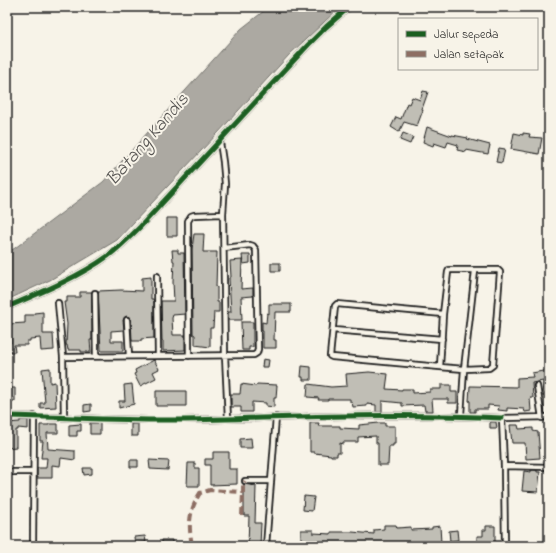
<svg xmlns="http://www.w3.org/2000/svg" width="556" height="553" font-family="'Indie Flower',sans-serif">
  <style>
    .water { fill: #aca9a2; stroke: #72716c }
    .building { fill: #c0beb5; stroke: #1c1c1c }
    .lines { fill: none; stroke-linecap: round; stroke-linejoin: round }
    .street-casing { stroke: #1c1c1c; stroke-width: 8 }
    .street { stroke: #f7f3e8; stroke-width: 4.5 }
    .quiet { stroke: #8d6e63; stroke-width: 4; stroke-dasharray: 8 4; stroke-linecap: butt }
    .cycleway-casing { stroke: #f7f3e8; stroke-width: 8 }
    .cycleway { stroke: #1b5e20; stroke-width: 5 }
    .labels { text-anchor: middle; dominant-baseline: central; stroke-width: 4; stroke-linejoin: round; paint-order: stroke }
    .water-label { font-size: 19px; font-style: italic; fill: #565452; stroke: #f7f3e8 }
  </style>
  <rect width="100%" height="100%" fill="#f7f3e8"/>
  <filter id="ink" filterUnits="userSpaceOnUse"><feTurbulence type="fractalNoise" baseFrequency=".025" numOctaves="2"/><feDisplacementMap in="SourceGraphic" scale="8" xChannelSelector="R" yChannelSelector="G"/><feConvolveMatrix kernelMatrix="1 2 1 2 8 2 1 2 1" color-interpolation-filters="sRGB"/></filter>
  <g filter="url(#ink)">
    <path class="water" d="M269,7H340L289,55L218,133L117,240L50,280L7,300V253L15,248L103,182L241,29Z"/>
    <path class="building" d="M423,91L428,92L422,109L423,110L417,126L404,122L399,132L391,127L396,117L401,119L407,103L409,104L412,97L420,100Z
      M427,127L452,136V135L468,138L467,139L490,145L488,154L466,150V152L457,150L458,145L448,142L446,147L434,143L433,146L423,142Z
      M403,133L413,137L410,144L400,140Z
      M514,133L523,135V133L530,134L529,137L542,138L539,154L511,149Z
      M499,148L505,149L502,163L496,162Z
      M167,218H177V236H167Z
      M194,234H204L203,252H217L216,287H217V302H219V312H214L213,328H210V347L195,345V335L193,334L192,249Z
      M172,250H178V253H184L185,314L173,315L172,318L173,335H185V350L163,351V341H162L161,301H174L173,282L174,261H173Z
      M242,255H250V263L243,264Z
      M242,260L241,289L253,288V296L241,297L242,320H228V312H231L229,278L231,277L230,261Z
      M271,263H280V271H271Z
      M151,277V299H153L154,301V338L141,339V341H132L131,319L129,317L126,316L123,320L124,330L111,331V341H123V351H101L98,291L121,290L142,291V278Z
      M80,292H92V340H90L91,352H81V350H68L67,345H66L67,324L64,302H67V297H80Z
      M269,304H291V312H275L274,340H276V348H263V331H262V322L266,323L267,313L269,314Z
      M43,312V334H53L54,350L41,351L40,338L30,339V341H27V345H14L15,352H8V344L11,343L10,324L25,323V315H34V313Z
      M241,322H253V347H249V350H242Z
      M263,359L269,360L268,367H262Z
      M154,360L159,369L153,372L156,378L140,386L134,374L136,373L135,370Z
      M302,366L311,367V380H303V377H301Z
      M50,368V383L55,382L56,407L40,408V403H45L42,369Z
      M543,371H549V396H542L543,381L532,383L533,398H530L531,411L525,412L524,409L507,408V411L498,410L499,406L488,405V409H475V412H470V401H469L470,386L517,387V378L533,377L532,373Z
      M369,372L388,374L386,389L402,390V389H413V393L430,392V389H441V385H451V392H457V403H448V399H432L433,411H425L424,405L402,406V403L382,401V412H376V405L367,404V406L353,407L352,402H350V399H328V400H318L319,398L307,397L308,384L331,387L347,386L346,374Z
      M132,384L134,404L119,408V401H125L124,385Z
      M241,384L256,386L257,384L277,385L276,398H274V407L266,406V403L252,402V412H241V407H231V394H240Z
      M8,388H15V401H7Z
      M156,391H186V406H156Z
      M91,404V411L84,412V405Z
      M20,420H28V429L18,428V430H16V447L7,448V423L20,422Z
      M490,422H496L497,428H490Z
      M90,423H100V434H90Z
      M310,423H319L318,426H340V428L359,429V425L379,423H385V426H395V444H393V446H389L388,465H378V443H376V436L358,437V442H343V444L340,443V453H337V456H331V455L314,453V452H310Z
      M49,424H58V433H47L48,449L75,451V460L61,458L60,466L52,465V478H37V468H46L47,458H41L43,441H40V425H49Z
      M81,424V431H77V436H69V425Z
      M131,424H138V436H131Z
      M510,425H518L519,429L533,428V431L538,432L540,458L526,459L525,443H512Z
      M251,438L252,448H240V439Z
      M213,452H229V469H237V484L210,485V465H205V459H213Z
      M130,460H138V467H130Z
      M149,460L169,461L168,470L150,469Z
      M188,463H195V468H199V486H187Z
      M83,468H92V474L84,475Z
      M531,470H537V472H540L538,492L522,491L524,471L531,472Z
      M244,484L256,486L255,523H261L260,546H248L249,516H244Z
      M304,496L314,497L312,511L303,510Z
      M384,525H396L397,528L411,527V530L432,529V527L440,526L441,543L412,546H334V544H323V546H301V530H313V533L331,534V532H352L374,534V530L384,529Z
      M486,526H495V546H477V536H483V530H486Z
      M457,530L458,540L450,541L449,531Z
      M145,536L146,542L135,544L134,537Z
      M162,540H172V546H162Z"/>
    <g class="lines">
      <defs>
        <path id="street" d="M220,142L223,162L225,184L223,214L225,356L228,419
          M157,276L158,356
          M95,293L96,356
          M58,303L63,357L64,417
          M7,307C40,293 79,277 108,256C120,247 130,237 140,227L308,45L326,27L349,7
          M443,314L448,272L449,270H498L500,272L493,365L489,368L464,369L475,271
          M127,320L129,356
          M333,330L442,339
          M189,356L188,221L191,216L194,215L223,214
          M63,357L254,355L257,353L258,349L256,250L253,246L250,245L224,248
          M440,367L332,357L330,356L335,306L337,304L443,314L440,367L464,369L461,415
          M537,386L542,418
          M7,416C66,417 124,421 183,420C289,418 396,412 502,418
          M504,466L549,467
          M7,472H33
          M245,481H270
          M33,546L34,416
          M266,546L276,417
          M505,546L504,466L502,418L549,417"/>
      </defs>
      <use href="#street" class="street-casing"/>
      <use href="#street" class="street"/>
      <path class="quiet" d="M242,516L243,492
        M192,545C188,524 189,511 200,493L210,490L243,492V484L245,481"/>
      <defs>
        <path id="cycleway" d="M7,307C40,293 79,277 108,256C120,247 130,237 140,227L308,45L326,27L349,7
          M7,416C66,417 124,421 183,420C289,418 396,412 502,418"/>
      </defs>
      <use href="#cycleway" class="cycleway-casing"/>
      <use href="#cycleway" class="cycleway"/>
    </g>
  </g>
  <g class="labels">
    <g class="water-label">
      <text transform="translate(148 140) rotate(-49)">Batang Kandis</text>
    </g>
  </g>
  <rect width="556" height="553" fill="none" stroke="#f7f3e8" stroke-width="24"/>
  <rect x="12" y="12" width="532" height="529" fill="none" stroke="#1c1c1c" stroke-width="1.5" filter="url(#ink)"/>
  <rect x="398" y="18" width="140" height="52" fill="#f7f3e8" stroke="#9f9d96"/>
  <rect x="406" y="31" width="20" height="6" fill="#1b5e20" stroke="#9f9d96"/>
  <text x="434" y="38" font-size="12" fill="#1c1c1c">Jalur sepeda</text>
  <rect x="406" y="51" width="20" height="6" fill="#8d6e63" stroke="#9f9d96"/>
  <text x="434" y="58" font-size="12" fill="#1c1c1c">Jalan setapak</text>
</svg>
